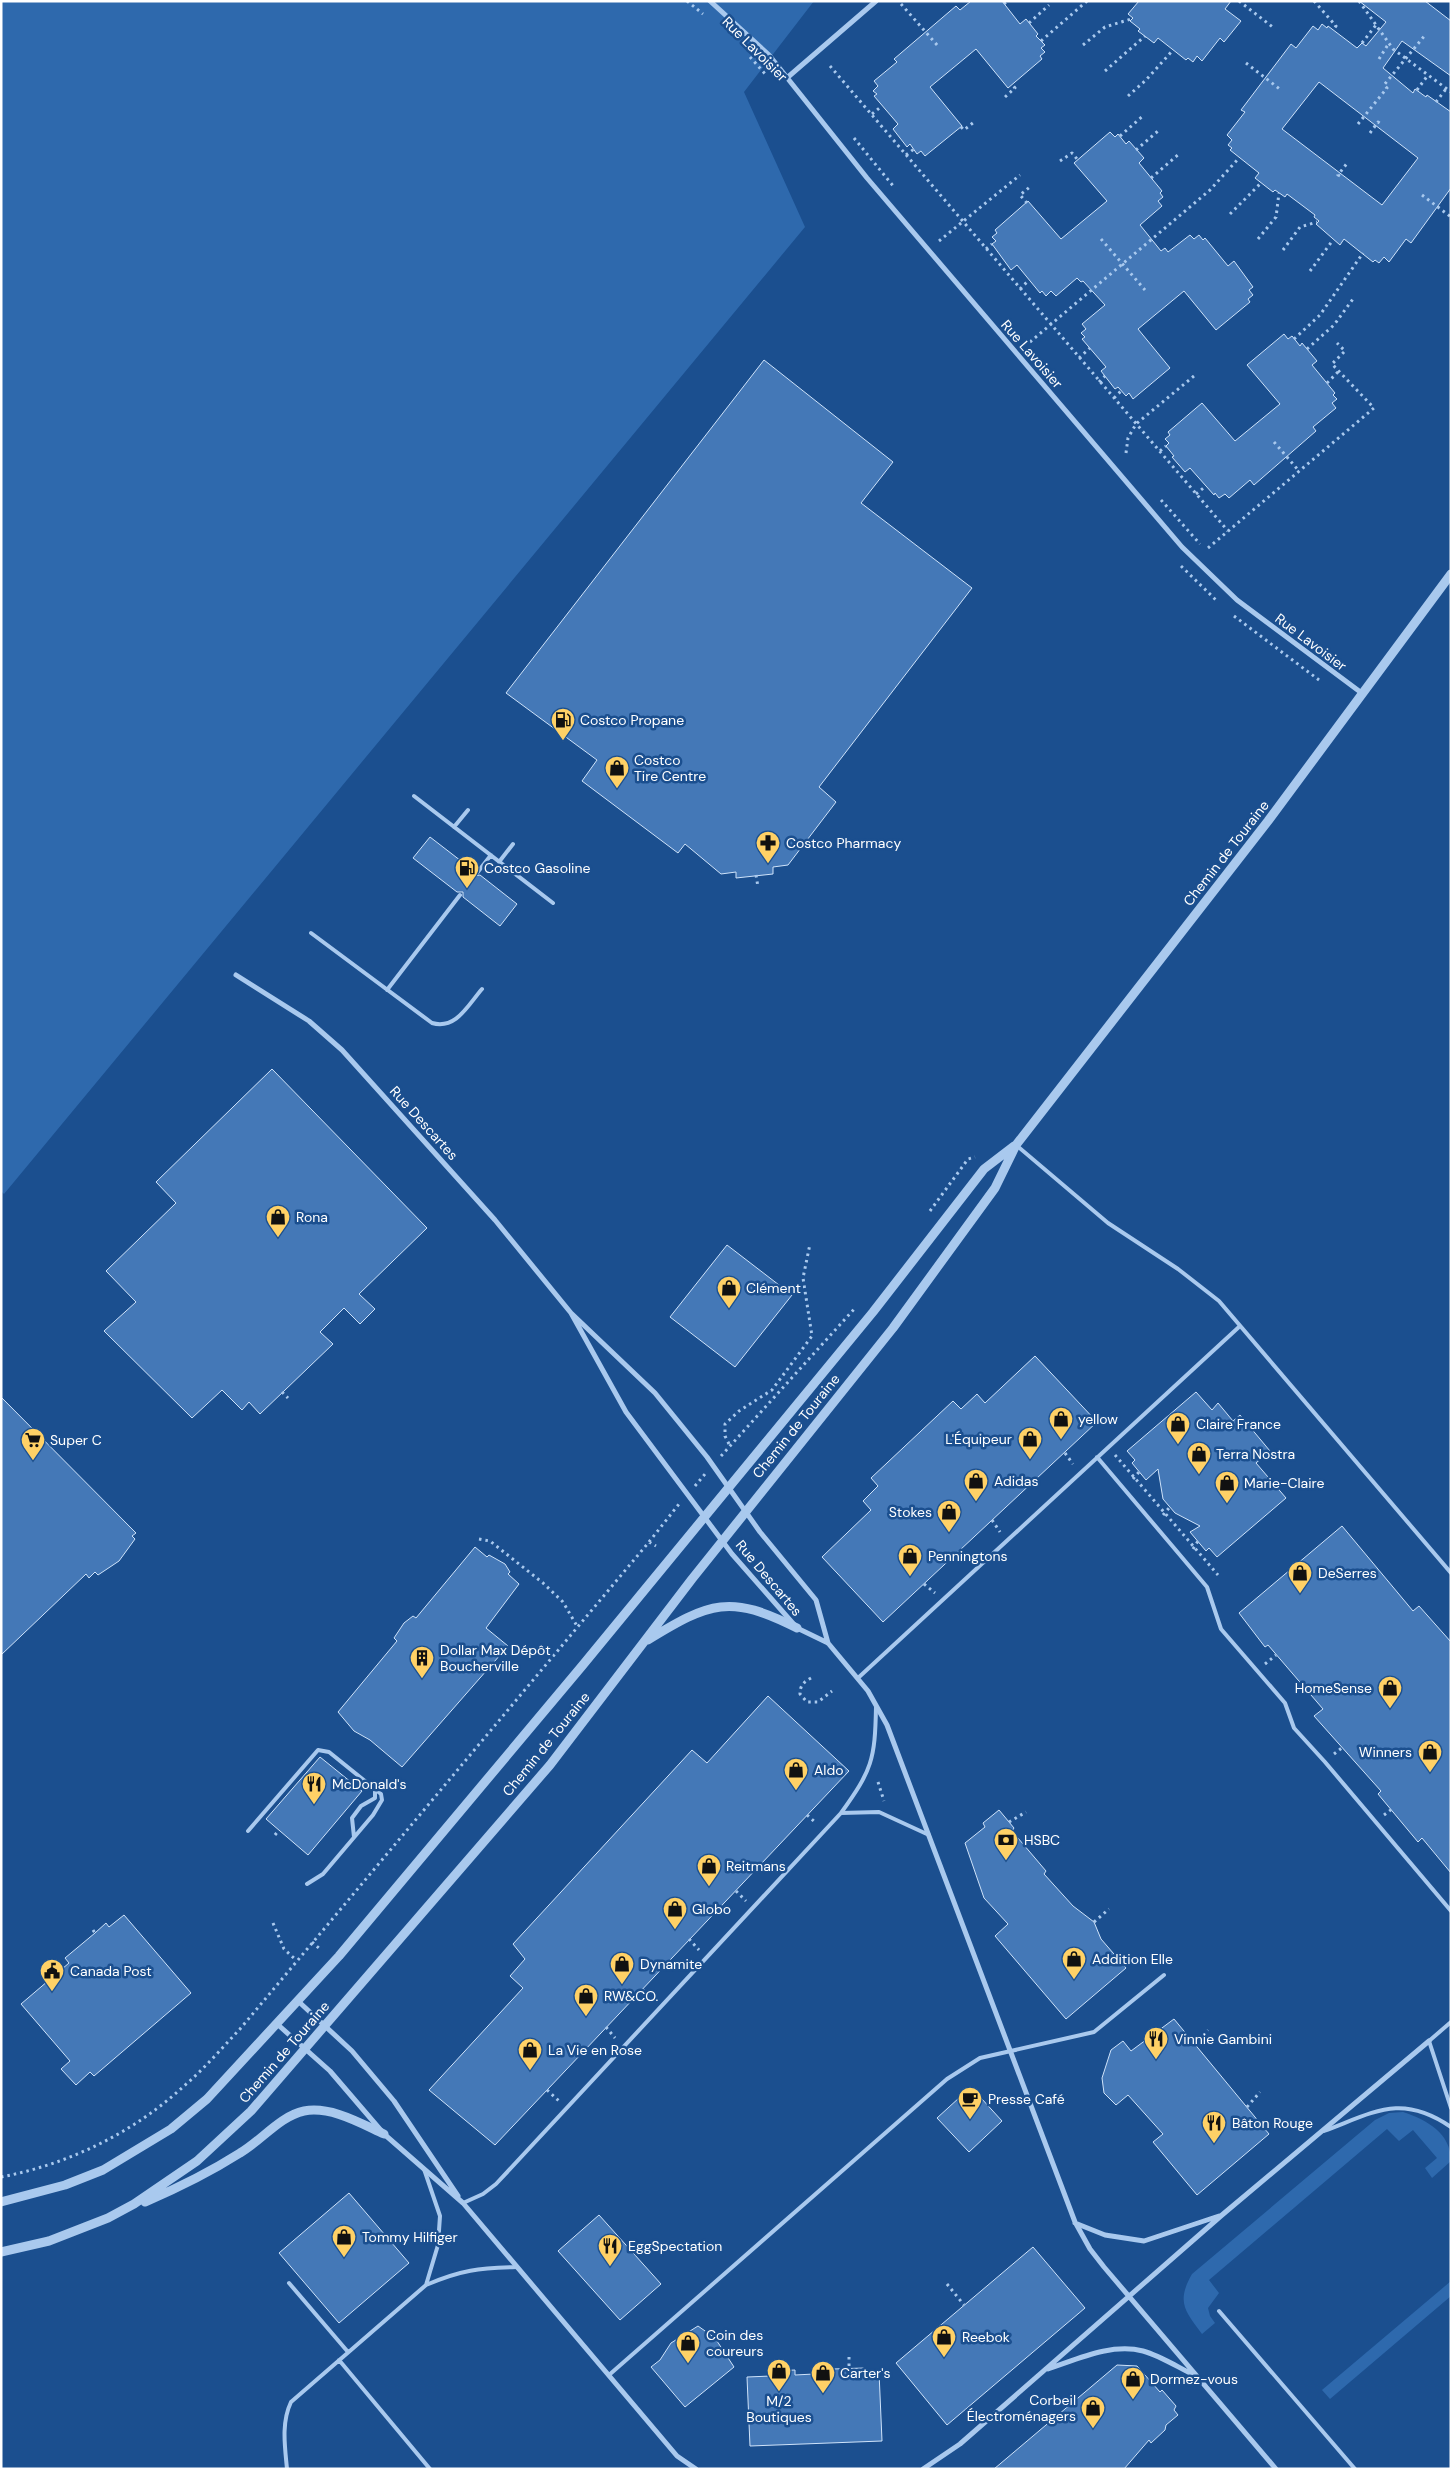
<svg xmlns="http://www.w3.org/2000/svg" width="1452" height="2470" font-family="'DM Sans',sans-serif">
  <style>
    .green { fill: #2e69ad }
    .building { fill: #4478b7; stroke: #cfe3fa; fill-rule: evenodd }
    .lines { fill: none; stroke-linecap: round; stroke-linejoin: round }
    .path { stroke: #a9c9ee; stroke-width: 3; stroke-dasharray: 2.5 4; stroke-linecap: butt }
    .service { stroke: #a9c9ee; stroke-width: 4 }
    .minor { stroke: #a9c9ee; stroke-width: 5 }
    .tertiary { stroke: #a9c9ee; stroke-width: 9 }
    .labels { text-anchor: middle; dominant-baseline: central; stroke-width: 5; stroke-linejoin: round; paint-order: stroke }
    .street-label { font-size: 14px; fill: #fff; stroke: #1b4f8f }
    .poi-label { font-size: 14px; fill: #fff; stroke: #1b4f8f; text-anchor: start }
  </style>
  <rect width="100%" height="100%" fill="#1b4f8f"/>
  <path class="green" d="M1,1H814L744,92L805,227L4,1194L1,1191Z
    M1403,2112C1427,2120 1451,2133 1451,2161L1432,2178L1425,2168L1437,2158L1413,2130L1399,2141L1387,2129L1209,2280L1219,2293L1208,2308L1210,2316L1215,2323L1202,2334C1185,2311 1176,2302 1192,2274L1375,2120L1389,2113Z
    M1451,2281V2296L1330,2399L1322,2390Z"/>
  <path class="building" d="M971,1H1002L1020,24L1026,19L1038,34L1036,36L1045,45L1041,48L1045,52L1040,56L1042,59L1008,88L976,49L930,87L962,126L925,156L921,151L917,154L910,144L907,147L893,129L898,124L874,96L877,94L873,91L878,86L874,81L897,62L894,59L956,6L960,10Z
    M1139,1H1231L1225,9L1241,21L1224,42L1220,38L1202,61L1197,56L1193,62L1188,58L1186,60L1158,38L1154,43L1138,31L1140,29L1130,21L1133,18L1128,14Z
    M1359,1H1425L1451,21V76L1402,41L1383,68L1413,93L1415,89L1426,97L1427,95L1451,112V188L1411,243L1406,239L1389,262L1384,257L1379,263L1375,260L1373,262L1344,239L1340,245L1316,224L1319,221L1314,217L1315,215L1287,194L1285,197L1275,190L1273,192L1255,178L1259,173L1230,150L1232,148L1228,145L1232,140L1227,135L1245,112L1241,110L1291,44L1296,48L1313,26L1318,30L1322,24L1327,28L1328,26L1357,48L1362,43L1366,46L1386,22ZM1319,82L1418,158L1382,205L1282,129Z
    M1110,132L1115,137L1118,134L1126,144L1129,141L1144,158L1139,163L1162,191L1160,193L1163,197L1158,201L1162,206L1140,225L1161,251L1165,248L1168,252L1190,235L1194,239L1199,235L1203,240L1205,238L1228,266L1234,261L1253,287L1249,290L1253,295L1248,299L1250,302L1216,330L1184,291L1138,329L1170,368L1133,399L1129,393L1126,396L1118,387L1115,389L1101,371L1106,367L1082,339L1085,337L1081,333L1086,329L1082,324L1105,305L1083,281L1081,282L1077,278L1056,296L1051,291L1046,296L1042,291L1040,293L1017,265L1011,270L992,244L996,241L992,237L997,233L995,230L1028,201L1061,239L1107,201L1074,163Z
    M1284,334L1288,339L1292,336L1300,346L1302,343L1317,361L1312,365L1335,393L1333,395L1337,399L1332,403L1336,408L1313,427L1316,431L1254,485L1250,480L1229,498L1225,494L1219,498L1215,493L1214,495L1190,468L1185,472L1172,457L1174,456L1166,446L1169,443L1165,439L1170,435L1168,432L1202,403L1235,441L1280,404L1247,365Z
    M764,360L893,462L861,503L972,588L819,787L836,802L788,865L773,867V874L736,878V872L721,874L685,844L678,853L582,781L597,760L506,693Z
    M430,837L474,871L475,876L480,875L517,904L500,926L463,897V892H457L413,858Z
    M272,1069L427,1228L359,1294L375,1309L360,1324L344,1308L320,1332L333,1344L260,1414L249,1402L242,1410L222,1390L192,1418L104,1331L136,1302L106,1271L176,1203L156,1182Z
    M727,1245L792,1295L735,1367L670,1317Z
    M1035,1356L1097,1422L883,1622L822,1557L871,1510L863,1501L878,1486L871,1478L953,1401L961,1409L977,1394L985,1403Z
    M1196,1392L1212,1410L1218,1403L1233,1421L1240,1415L1270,1451L1256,1463L1286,1498L1217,1557L1209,1548L1206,1551L1190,1532L1200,1526L1175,1513L1163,1499L1158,1469L1146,1480L1132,1463L1135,1460L1127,1451Z
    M1,1397L136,1533L132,1536L135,1539L119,1561L98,1575L95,1572L89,1578L86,1574L1,1655Z
    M1342,1526L1413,1611L1419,1606L1451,1642V1873L1422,1838L1418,1842L1378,1794L1381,1791L1314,1716L1323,1709L1268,1645L1265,1647L1239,1613Z
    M475,1547L487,1557L489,1555L505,1564L510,1572L508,1574L519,1584L486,1628L508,1646L402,1767L370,1740L354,1731L338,1712L397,1641L394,1638L404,1623L413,1616L416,1618Z
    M768,1696L849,1771L495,2145L429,2090L523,1988L510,1976L525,1959L513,1944L692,1750L707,1763Z
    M320,1757L362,1791L308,1855L266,1819Z
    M999,1810L1014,1828L1012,1831L1046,1871L1044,1874L1073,1906L1094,1922L1101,1939L1126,1968L1066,2019L995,1936L1008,1924L984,1898L965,1843L985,1827L983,1823Z
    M124,1915L191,1993L94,2076L90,2072L76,2085L61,2069L70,2061L21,2004L69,1963L65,1958L95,1933L106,1923L109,1927Z
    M1174,2019L1269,2134L1197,2195L1153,2142L1163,2134L1128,2095L1116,2105L1104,2093L1102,2078L1111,2050L1123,2041L1131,2051Z
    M971,2087L1002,2121L969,2152L937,2118Z
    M349,2193L409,2263L339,2323L279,2253Z
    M599,2215L661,2284L620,2320L558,2251Z
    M1033,2247L1085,2308L947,2425L896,2363Z
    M698,2326L715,2338L734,2367L685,2407L651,2367L660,2360L671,2343Z
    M1117,2365L1137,2366L1160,2392L1162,2390L1176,2406L1174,2410L1178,2415L1166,2425L1165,2430L1151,2443L1149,2440L1124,2469H994Z
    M864,2368V2373L879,2372L882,2441L750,2446L747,2377L771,2376V2371L795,2370V2375L833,2373V2369Z"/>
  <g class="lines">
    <path class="path" d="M687,1L703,14
      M1239,1L1274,28
      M1314,1L1336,26L1333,30
      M1359,1L1393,49L1451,92
      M1046,2V1
      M901,4L938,46
      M1004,4L1007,1
      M1029,23L1049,5
      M1041,41L1087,1
      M1362,43L1376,25
      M1083,45L1105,27L1131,19
      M750,57L767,76
      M1379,59L1389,43
      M1246,63L1281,90
      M830,66L1228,531
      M1105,71L1145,36
      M1417,90L1428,75
      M1128,96L1146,80L1173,50
      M1005,97L1015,88L1012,84
      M1436,102L1446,89
      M872,114L882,106
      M1358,124L1387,88L1384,85L1426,34
      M961,127L964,130L974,122
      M1370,133L1378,122L1381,124
      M1120,136L1144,115
      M854,138L894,187
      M1136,150L1158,131
      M906,155L914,149
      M1060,161L1072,153L1077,159
      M1340,176L1338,175L1348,162
      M1151,178L1179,154
      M1422,195L1451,217
      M1027,203L1020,195L1031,186
      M1230,214L1261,183
      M1101,239L1145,290
      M1258,239L1276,217L1279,193
      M939,241L1020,175
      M986,249L992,244
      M1283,250L1300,227L1317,222
      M1310,271L1333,240
      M1020,289L1029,280
      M1294,339L1320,315L1363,253
      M1030,342L1210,190L1239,158
      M1307,349L1334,325L1353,299
      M1079,358L1090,348
      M1099,382L1105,376
      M1327,383L1339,371
      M1114,398L1121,391
      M1274,442L1299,471
      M1160,451L1166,446
      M1126,453L1128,438L1136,424L1194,376
      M1196,494L1206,486
      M1161,500L1200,544
      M1208,548L1374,408L1332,364L1345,351L1337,343
      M1181,566L1218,602
      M1234,616L1319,680
      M756,875L758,887
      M930,1211L968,1159L975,1157
      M282,1392L288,1398
      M729,1444L725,1436V1424L739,1411L772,1390L812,1336L803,1278L810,1244
      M1065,1453L1073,1464
      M1115,1455L1218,1575
      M721,1456L856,1307
      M1133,1479L1139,1472
      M695,1486L705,1474
      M1163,1515L1169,1508
      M992,1520L1000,1532
      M479,1539L490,1541L543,1583L563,1602L577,1626
      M649,1542L679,1504
      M1193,1549L1198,1541
      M924,1584L935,1593
      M1265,1664L1276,1655
      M811,1678C804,1682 800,1685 800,1694L807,1702H818L832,1691
      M1334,1754L1343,1747
      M878,1782L884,1801
      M807,1815L816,1823
      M1384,1815L1392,1809
      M1009,1822L1026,1812
      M275,1835L279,1830
      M736,1891L746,1901
      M1094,1922L1109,1909
      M273,1923L284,1949L296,1960
      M93,1930L95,1933
      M689,1939L699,1950
      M312,1942L321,1950
      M642,1989L652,1999
      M606,2027L615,2038
      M1194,2044L1208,2030
      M547,2090L559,2101
      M1247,2107L1260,2092
      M1,2177C69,2164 133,2133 184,2086C204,2069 222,2048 240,2029L649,1542L656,1546
      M947,2284L964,2305
      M849,2357V2369
      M781,2360L783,2370"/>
    <path class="service" d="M414,796L553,903
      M454,827L468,810
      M499,862L513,844
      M477,873L491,855
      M311,933L432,1023C456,1030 468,1005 482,989
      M387,990L460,895
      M1016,1145L1108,1223L1178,1269L1219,1301L1451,1573
      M1097,1457L1207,1587L1221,1629L1285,1703L1294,1728L1325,1762L1451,1911
      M858,1678L1240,1326
      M841,1813L879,1812L929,1835
      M248,1831L318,1750L329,1752L381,1794L382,1800L373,1815L323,1874L307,1884
      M354,1837L352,1818L361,1806L375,1798V1791
      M1451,2022L1429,2041L1451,2108
      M1324,2131C1375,2112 1401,2093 1451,2127
      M424,2169L440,2216L438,2245L426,2285C461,2270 479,2268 517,2267
      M463,2203L483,2194L496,2184L841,1813C872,1770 875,1760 876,1707
      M289,2283L348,2352
      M1219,2311L1355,2469
      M339,2360L430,2469
      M609,2375L947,2079L980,2058L1094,2032L1164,1975
      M287,2469C285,2447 281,2423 291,2402L426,2285"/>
    <path class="minor" d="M710,1L769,55L867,178L1182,547L1237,600L1363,694
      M788,77L876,1
      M236,975L309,1021L342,1050L495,1220L571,1313L655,1393L707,1457L760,1532L816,1600L828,1643
      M571,1313L626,1412L732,1554L797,1628L828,1643L868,1691L887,1725L1075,2222L1090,2249L1104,2267L1276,2469
      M298,2001L352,2051L394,2101L458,2196
      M276,2023L330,2071L384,2134L463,2203L677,2456L696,2469
      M1075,2223L1105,2235L1144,2241L1219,2216
      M1048,2369C1078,2359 1111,2343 1143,2351C1161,2356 1179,2368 1196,2376
      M923,2469L960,2444L1222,2215L1429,2041"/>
    <path class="tertiary" d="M648,1640C710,1602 730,1594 797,1628
      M1,2202L65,2185L103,2170L171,2129L207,2099L339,1956L582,1666L873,1312L984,1169L1014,1146
      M145,2202C178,2188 210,2172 240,2153C261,2141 280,2116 304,2111C331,2106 360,2123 384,2134
      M1,2252L49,2241L108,2218L134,2204L197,2161L251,2111L550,1765L692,1579L893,1328L995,1188L1016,1145L1268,821L1451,574"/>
  </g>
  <defs>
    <symbol id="fuel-pin" viewBox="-11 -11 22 30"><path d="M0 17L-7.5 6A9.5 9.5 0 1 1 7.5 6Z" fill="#ffd166" stroke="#1b4f8f"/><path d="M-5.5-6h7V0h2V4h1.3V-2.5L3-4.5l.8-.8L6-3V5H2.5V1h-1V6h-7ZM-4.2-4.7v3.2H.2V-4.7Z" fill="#111"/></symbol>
    <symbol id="shop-pin" viewBox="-11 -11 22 30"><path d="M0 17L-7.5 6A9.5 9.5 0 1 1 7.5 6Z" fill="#ffd166" stroke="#1b4f8f"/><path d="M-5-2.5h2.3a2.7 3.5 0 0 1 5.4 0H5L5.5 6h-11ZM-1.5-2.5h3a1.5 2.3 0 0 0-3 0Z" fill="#111"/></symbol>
    <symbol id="pharmacy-pin" viewBox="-11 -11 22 30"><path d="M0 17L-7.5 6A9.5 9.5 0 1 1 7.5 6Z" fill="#ffd166" stroke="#1b4f8f"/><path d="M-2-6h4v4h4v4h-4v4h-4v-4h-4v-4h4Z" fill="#111"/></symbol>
    <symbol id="supermarket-pin" viewBox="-11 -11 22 30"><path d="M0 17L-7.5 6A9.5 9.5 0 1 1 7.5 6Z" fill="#ffd166" stroke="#1b4f8f"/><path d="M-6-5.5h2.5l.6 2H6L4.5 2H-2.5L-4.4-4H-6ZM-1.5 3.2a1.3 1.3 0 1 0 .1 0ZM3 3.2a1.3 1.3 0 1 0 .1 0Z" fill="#111"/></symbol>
    <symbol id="building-pin" viewBox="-11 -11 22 30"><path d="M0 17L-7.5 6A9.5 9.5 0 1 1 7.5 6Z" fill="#ffd166" stroke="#1b4f8f"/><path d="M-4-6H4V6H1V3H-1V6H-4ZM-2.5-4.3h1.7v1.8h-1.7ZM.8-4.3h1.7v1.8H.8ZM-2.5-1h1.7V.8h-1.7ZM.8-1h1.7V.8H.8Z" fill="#111"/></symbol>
    <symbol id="restaurant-pin" viewBox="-11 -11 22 30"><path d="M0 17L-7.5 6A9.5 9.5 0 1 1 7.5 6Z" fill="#ffd166" stroke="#1b4f8f"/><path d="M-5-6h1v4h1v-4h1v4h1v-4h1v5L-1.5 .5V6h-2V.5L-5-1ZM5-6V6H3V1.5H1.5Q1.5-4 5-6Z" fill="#111"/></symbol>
    <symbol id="bank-pin" viewBox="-11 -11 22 30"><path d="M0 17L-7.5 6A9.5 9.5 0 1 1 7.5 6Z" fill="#ffd166" stroke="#1b4f8f"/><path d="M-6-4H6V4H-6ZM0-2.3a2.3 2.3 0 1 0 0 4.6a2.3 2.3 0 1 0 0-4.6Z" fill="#111"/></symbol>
    <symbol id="civic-pin" viewBox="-11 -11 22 30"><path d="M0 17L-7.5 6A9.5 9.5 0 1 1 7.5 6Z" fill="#ffd166" stroke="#1b4f8f"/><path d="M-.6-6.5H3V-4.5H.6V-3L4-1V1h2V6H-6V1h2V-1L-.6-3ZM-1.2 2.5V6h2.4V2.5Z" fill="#111"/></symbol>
    <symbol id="cafe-pin" viewBox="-11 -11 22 30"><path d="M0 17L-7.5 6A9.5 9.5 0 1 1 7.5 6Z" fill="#ffd166" stroke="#1b4f8f"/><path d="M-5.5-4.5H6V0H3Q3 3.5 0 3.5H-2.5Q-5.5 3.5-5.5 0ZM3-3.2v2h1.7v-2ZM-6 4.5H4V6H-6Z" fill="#111"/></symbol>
  </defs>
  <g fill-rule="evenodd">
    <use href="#fuel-pin" x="549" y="706" width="28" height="38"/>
    <use href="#shop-pin" x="603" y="754" width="28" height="38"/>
    <use href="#pharmacy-pin" x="754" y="829" width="28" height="38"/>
    <use href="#fuel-pin" x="453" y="854" width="28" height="38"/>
    <use href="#shop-pin" x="264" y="1203" width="28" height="38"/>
    <use href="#shop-pin" x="715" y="1274" width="28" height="38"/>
    <use href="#shop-pin" x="1047" y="1405" width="28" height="38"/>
    <use href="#shop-pin" x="1164" y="1410" width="28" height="38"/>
    <use href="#shop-pin" x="1016" y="1425" width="28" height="38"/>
    <use href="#supermarket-pin" x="19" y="1426" width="28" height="38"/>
    <use href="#shop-pin" x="1185" y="1440" width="28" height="38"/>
    <use href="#shop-pin" x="962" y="1467" width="28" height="38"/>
    <use href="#shop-pin" x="1213" y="1469" width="28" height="38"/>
    <use href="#shop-pin" x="935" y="1498" width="28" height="38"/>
    <use href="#shop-pin" x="896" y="1542" width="28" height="38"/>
    <use href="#shop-pin" x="1286" y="1559" width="28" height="38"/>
    <use href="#building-pin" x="408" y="1644" width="28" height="38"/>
    <use href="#shop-pin" x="1376" y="1674" width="28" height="38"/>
    <use href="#shop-pin" x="1416" y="1738" width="28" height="38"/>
    <use href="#shop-pin" x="782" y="1756" width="28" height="38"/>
    <use href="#restaurant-pin" x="300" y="1770" width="28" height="38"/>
    <use href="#bank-pin" x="992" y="1826" width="28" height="38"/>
    <use href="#shop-pin" x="695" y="1852" width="28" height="38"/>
    <use href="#shop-pin" x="661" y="1895" width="28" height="38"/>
    <use href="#shop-pin" x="1060" y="1945" width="28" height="38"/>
    <use href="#shop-pin" x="608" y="1950" width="28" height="38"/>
    <use href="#civic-pin" x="38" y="1957" width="28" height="38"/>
    <use href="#shop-pin" x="572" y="1982" width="28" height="38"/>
    <use href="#restaurant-pin" x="1142" y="2025" width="28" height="38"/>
    <use href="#shop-pin" x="516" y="2036" width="28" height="38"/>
    <use href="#cafe-pin" x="956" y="2085" width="28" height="38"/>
    <use href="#restaurant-pin" x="1200" y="2109" width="28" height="38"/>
    <use href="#shop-pin" x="330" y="2223" width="28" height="38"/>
    <use href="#restaurant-pin" x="596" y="2232" width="28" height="38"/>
    <use href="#shop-pin" x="930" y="2323" width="28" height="38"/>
    <use href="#shop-pin" x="674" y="2329" width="28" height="38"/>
    <use href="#shop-pin" x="765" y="2357" width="28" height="38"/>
    <use href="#shop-pin" x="809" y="2359" width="28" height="38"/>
    <use href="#shop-pin" x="1119" y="2365" width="28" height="38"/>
    <use href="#shop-pin" x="1079" y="2394" width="28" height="38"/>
  </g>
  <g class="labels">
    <g class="street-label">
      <text transform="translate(755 49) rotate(45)">Rue Lavoisier</text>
      <text transform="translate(1032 354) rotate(49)">Rue Lavoisier</text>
      <text transform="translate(1311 642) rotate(37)">Rue Lavoisier</text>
      <text transform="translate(1226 853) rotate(-52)">Chemin de Touraine</text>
      <text transform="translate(424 1123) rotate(48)">Rue Descartes</text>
      <text transform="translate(796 1426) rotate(-51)">Chemin de Touraine</text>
      <text transform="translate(769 1578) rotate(50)">Rue Descartes</text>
      <text transform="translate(546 1744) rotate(-51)">Chemin de Touraine</text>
      <text transform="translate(284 2052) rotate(-49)">Chemin de Touraine</text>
    </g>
    <g class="poi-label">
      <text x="580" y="720">Costco Propane</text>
      <text x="634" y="760">Costco<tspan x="634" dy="16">Tire Centre</tspan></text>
      <text x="786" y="843">Costco Pharmacy</text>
      <text x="484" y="868">Costco Gasoline</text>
      <text x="296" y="1217">Rona</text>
      <text x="746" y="1288">Clément</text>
      <text x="1078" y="1419">yellow</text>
      <text x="1196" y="1424">Claire France</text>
      <text x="1012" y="1439" text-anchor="end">L'Équipeur</text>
      <text x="50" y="1440">Super C</text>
      <text x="1216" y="1454">Terra Nostra</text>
      <text x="994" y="1481">Adidas</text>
      <text x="1244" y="1483">Marie-Claire</text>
      <text x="932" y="1512" text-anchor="end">Stokes</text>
      <text x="928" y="1556">Penningtons</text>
      <text x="1318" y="1573">DeSerres</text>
      <text x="440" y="1650">Dollar Max Dépôt<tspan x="440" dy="16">Boucherville</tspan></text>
      <text x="1372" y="1688" text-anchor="end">HomeSense</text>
      <text x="1412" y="1752" text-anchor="end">Winners</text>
      <text x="814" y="1770">Aldo</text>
      <text x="332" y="1784">McDonald's</text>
      <text x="1024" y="1840">HSBC</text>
      <text x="726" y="1866">Reitmans</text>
      <text x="692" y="1909">Globo</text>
      <text x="1092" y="1959">Addition Elle</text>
      <text x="640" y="1964">Dynamite</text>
      <text x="70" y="1971">Canada Post</text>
      <text x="604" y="1996">RW&amp;CO.</text>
      <text x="1174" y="2039">Vinnie Gambini</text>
      <text x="548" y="2050">La Vie en Rose</text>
      <text x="988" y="2099">Presse Café</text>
      <text x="1232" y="2123">Bâton Rouge</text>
      <text x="362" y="2237">Tommy Hilfiger</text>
      <text x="628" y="2246">EggSpectation</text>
      <text x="706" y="2335">Coin des<tspan x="706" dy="16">coureurs</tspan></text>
      <text x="962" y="2337">Reebok</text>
      <text x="840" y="2373">Carter's</text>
      <text x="1150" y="2379">Dormez-vous</text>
      <text x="1076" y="2400" text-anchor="end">Corbeil<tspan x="1076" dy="16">Électroménagers</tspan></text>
      <text x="779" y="2401" text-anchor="middle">M/2<tspan x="779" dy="16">Boutiques</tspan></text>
    </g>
  </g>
  <rect width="1452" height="2470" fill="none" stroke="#ffffff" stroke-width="5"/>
</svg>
